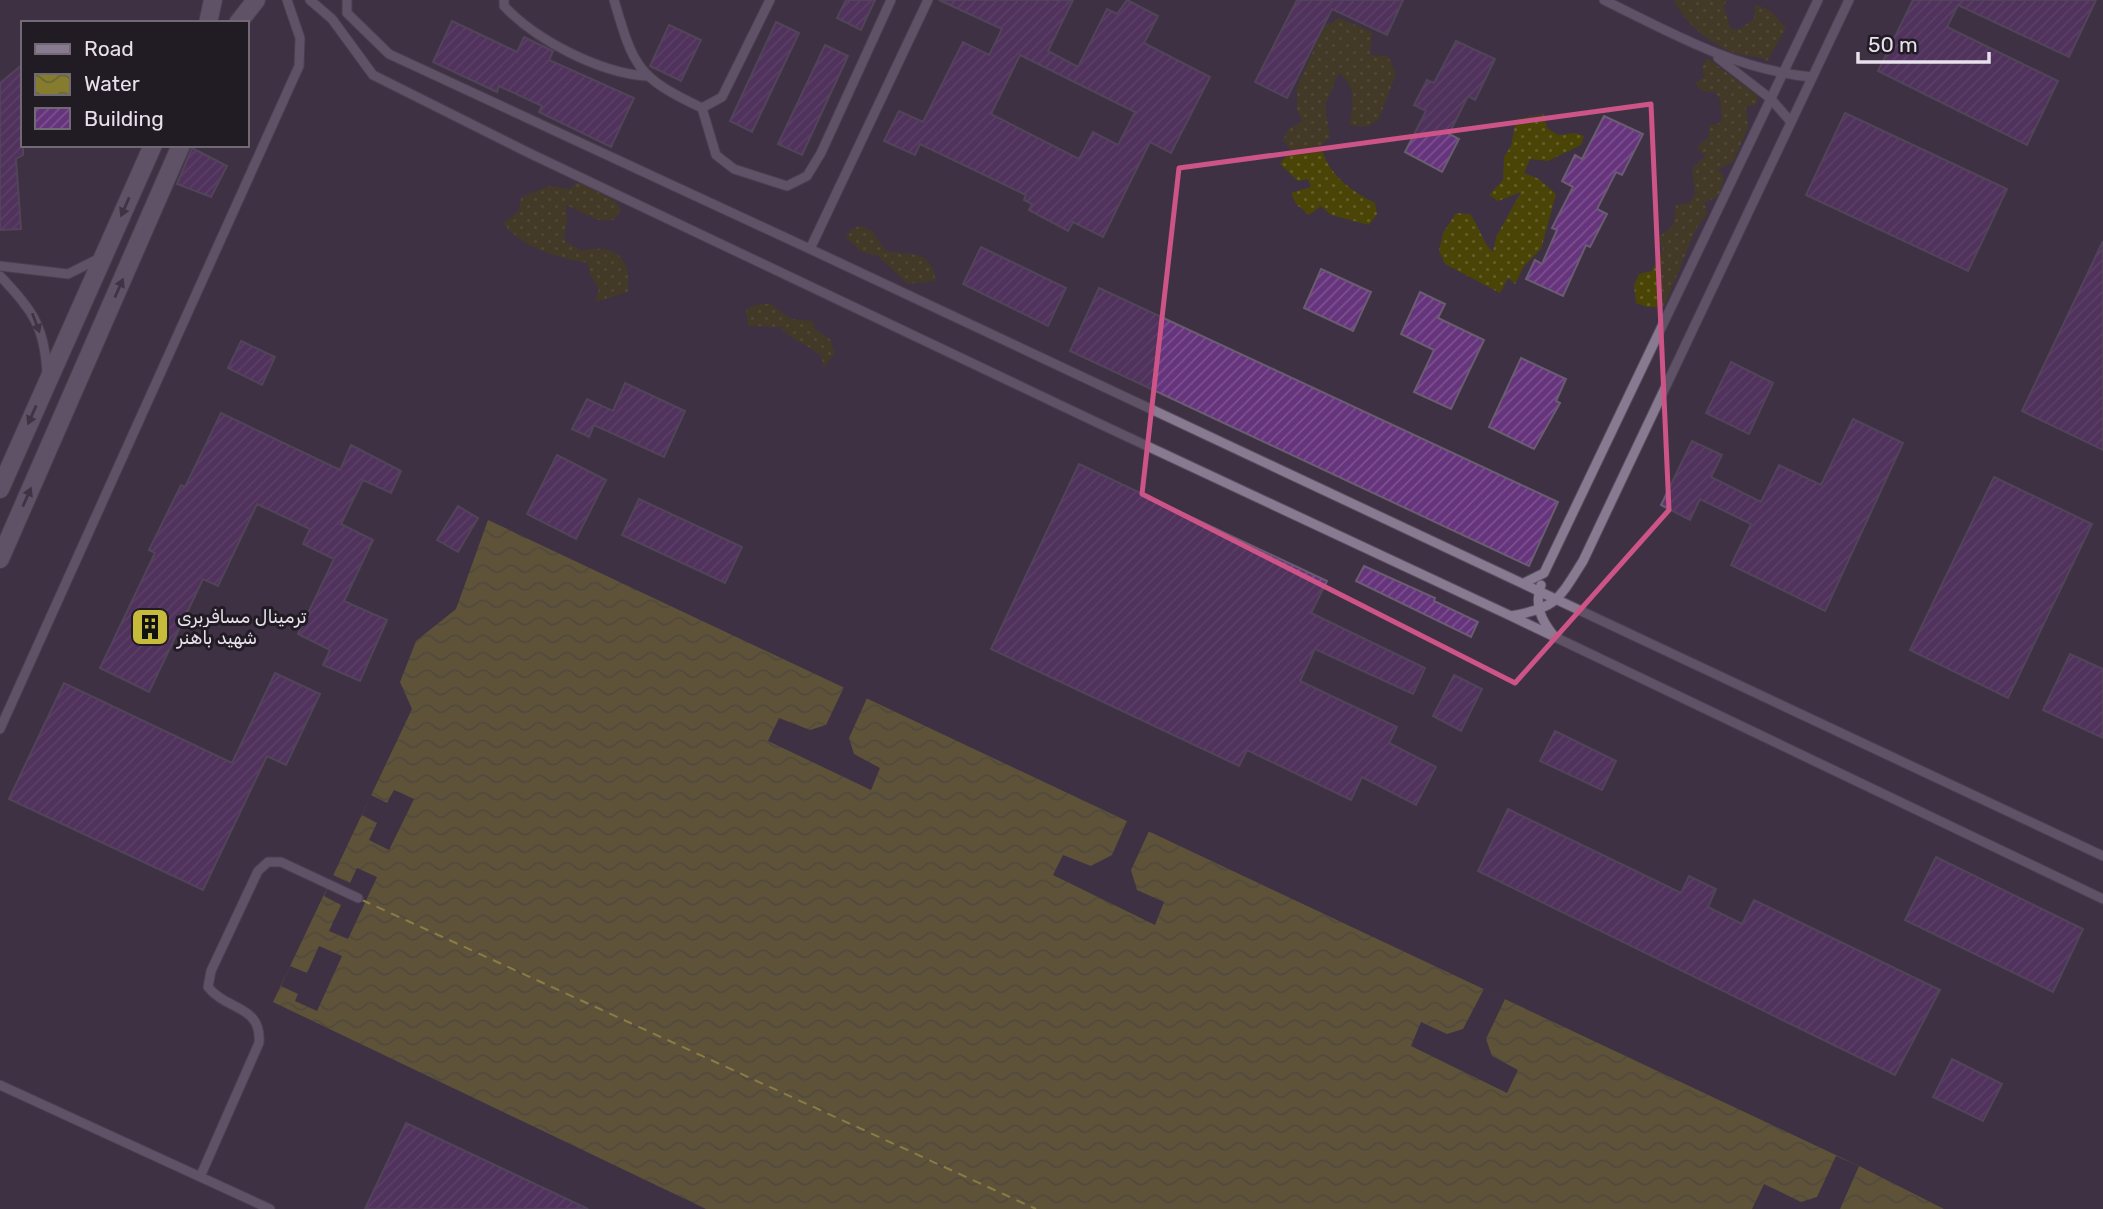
<svg xmlns="http://www.w3.org/2000/svg" width="2103" height="1209" font-family="Rubik,'Noto Sans Arabic',sans-serif">
  <style>
    .grass { fill: url(#grass-dots) }
    .water { fill: url(#water-waves) }
    .pier { fill: #3e3144 }
    .lines { fill: none; stroke-linecap: round; stroke-linejoin: round }
    .ferry { stroke: #e5d84c; stroke-width: 2; stroke-dasharray: 9 7; stroke-linecap: butt }
    .building { fill: url(#building-hatch); stroke: #6a5c71; stroke-width: 2; fill-rule: evenodd }
    .service-casing { stroke: #584d5d; stroke-width: 11 }
    .tertiary-casing { stroke: #584d5d; stroke-width: 20 }
    .service { stroke: #887a90; stroke-width: 9 }
    .tertiary { stroke: #887a90; stroke-width: 18 }
    .oneway { fill: #403844 }
    .marked { fill: none; stroke: #cd5486; stroke-width: 5; stroke-linejoin: round }
    .labels { text-anchor: middle; dominant-baseline: central; stroke-width: 6; stroke-linejoin: round; paint-order: stroke }
    .poi-label { font-size: 18px; fill: #e8e0ec; stroke: #211c24; text-anchor: start }
  </style>
  <defs>
    <pattern id="grass-dots" width="8" height="8" patternUnits="userSpaceOnUse" patternTransform="scale(1.75)"><rect width="8" height="8" fill="#4a4406"/><path d="M2 2h.1M6 6h.1" fill="none" stroke="#645f2a" stroke-width="1.8" stroke-linecap="round"/></pattern>
    <pattern id="water-waves" width="16" height="10" patternUnits="userSpaceOnUse" patternTransform="scale(1.75)"><rect width="16" height="10" fill="#857d2d"/><path d="M0 5q4-4 8 0t8 0" fill="none" stroke="#6c6637"/></pattern>
    <pattern id="building-hatch" width="6" height="6" patternUnits="userSpaceOnUse" patternTransform="scale(1.75)"><rect width="6" height="6" fill="#66347c"/><path d="M-1 1l2-2M0 6l6-6M5 7l2-2" fill="none" stroke="#7c518f"/></pattern>
  </defs>
  <rect width="100%" height="100%" fill="#3e3144"/>
  <path class="grass" d="M1674,0H1728L1724,5L1730,27L1738,30L1754,19L1755,4L1771,11L1786,28L1767,61C1757,54 1751,58 1741,55C1715,48 1684,24 1674,0Z
    M1339,18L1372,32L1370,55L1388,56L1396,74L1379,119L1368,127L1349,125C1353,105 1357,86 1339,73L1325,105L1330,137L1321,146C1328,175 1350,190 1375,203L1377,214L1369,225L1331,215L1321,206L1309,215L1296,204L1291,193L1311,187L1308,179L1298,181L1280,164L1291,150L1283,140L1289,128L1302,122L1297,109V87L1324,27Z
    M1707,58L1758,96L1757,104L1746,107L1748,128L1733,162L1719,169L1724,179L1719,196L1704,203L1708,213L1696,229L1664,307H1647L1636,303L1634,285L1639,274L1652,271L1663,248L1658,242L1661,235L1673,226L1676,205L1690,203L1695,193L1692,169L1705,156L1697,147L1709,137V126L1722,122L1720,99L1715,92L1702,91L1695,83L1704,77L1702,68Z
    M1544,113L1547,128L1558,135L1575,133L1584,136L1581,145L1548,161L1530,159L1524,173L1539,179L1556,194L1541,249L1524,266L1515,284L1508,278L1500,293L1445,264L1439,251L1443,233L1456,213L1470,214C1480,227 1481,241 1493,252L1496,237L1521,192L1498,201L1489,195L1503,180L1504,157L1511,146L1516,119Z
    M578,182L615,201L621,210L614,220H598L566,205L567,219L564,240L581,251C615,243 632,257 628,292L595,302L599,289L590,274L588,263C556,258 523,248 503,223L519,211L521,197L549,186L569,189Z
    M861,226L871,230L886,251C912,256 931,249 936,281L908,284L878,256L862,252L846,238L852,228Z
    M760,304H771L791,319L813,321L815,329L830,339L835,352L823,369L822,357C808,344 792,341 780,327L748,326L746,309Z"/>
  <path class="water" d="M488,520L1859,1166L1944,1209H706L273,1002L412,709L400,682L416,641L456,609Z"/>
  <path class="pier" d="M844,687L867,698L849,738L854,754L880,768L871,790L768,741L779,718L810,730L826,725Z
    M394,790L414,799L389,850L369,840L377,823L362,815L371,795L387,803Z
    M1127,821L1149,831L1131,870L1137,890L1164,902L1155,925L1053,875L1063,855L1091,866L1112,855Z
    M357,868L377,877L348,939L329,931L341,905L324,896L333,875L350,883Z
    M319,946L342,956L317,1011L295,1001L298,994L281,986L290,966L307,973Z
    M1484,989L1505,999L1486,1039L1492,1056L1518,1070L1507,1093L1411,1046L1421,1022L1447,1034L1463,1029Z
    M1836,1156L1859,1166L1840,1209H1752L1764,1184L1801,1202L1817,1197Z"/>
  <g class="lines">
    <path class="ferry" d="M362,900L1036,1209"/>
  </g>
  <path class="building" d="M846,0H875L861,30L837,18Z
    M939,0H1073L1048,51L1078,67L1107,9L1117,14L1127,0L1158,16L1144,43L1210,77L1171,153L1150,142L1103,237L1073,222L1068,231L1029,210L1032,204L1024,200L1026,195L920,144L915,155L884,141L899,111L923,122L963,42L989,55L1002,29ZM1020,55L1135,112L1118,145L1093,132L1079,159L991,114Z
    M1297,0H1403L1387,35L1332,9L1287,98L1255,82Z
    M1913,0H2096L2069,57L1958,5L1947,27L2058,81L2027,145L1878,71Z
    M452,21L517,52L524,37L553,51L549,60L634,98L611,147L539,112L542,106L499,86L497,92L433,62Z
    M776,22L799,33L752,132L730,121Z
    M669,25L701,40L681,81L650,66Z
    M1456,41L1495,59L1475,100L1468,96L1449,134L1459,139L1442,172L1405,152L1426,111L1414,105L1427,80L1434,83Z
    M825,45L848,56L802,155L778,144Z
    M23,64V155L16,159L21,229L0,230V83Z
    M1845,113L2007,189L1968,271L1806,195Z
    M1604,116L1643,134L1622,175L1616,172L1597,209L1607,214L1590,247L1586,245L1563,296L1526,279L1535,260L1542,264L1557,230L1552,228L1573,187L1562,181L1575,155L1582,159Z
    M192,148L227,166L211,197L177,184Z
    M2103,241V450L2022,411Z
    M981,247L1066,288L1048,326L963,284Z
    M1321,269L1371,292L1353,331L1304,308Z
    M1099,288L1558,502L1529,566L1070,351Z
    M1420,292L1445,304L1438,318L1484,340L1451,409L1414,392L1434,350L1401,334Z
    M241,341L275,357L262,385L228,368Z
    M1521,358L1566,379L1556,401L1560,403L1534,449L1489,427Z
    M1731,362L1773,383L1749,434L1706,413Z
    M625,383L685,411L664,457L594,425L589,437L572,429L587,399L613,411Z
    M221,413L340,470L351,445L401,471L391,493L363,480L341,524L373,540L344,601L387,620L360,681L323,665L330,650L298,634L334,559L303,544L310,529L257,504L218,586L203,579L149,692L100,668L155,553L149,550L181,485L185,487Z
    M1853,419L1903,443L1825,611L1731,565L1751,524L1700,499L1690,520L1661,505L1692,441L1722,455L1711,477L1761,502L1779,465L1821,485Z
    M557,455L606,480L576,539L527,514Z
    M1079,464L1327,581L1311,613L1425,668L1413,694L1315,649L1300,681L1397,727L1389,743L1436,767L1416,805L1362,777L1351,800L1247,750L1239,766L991,649Z
    M1994,477L2092,524L2008,698L1910,650Z
    M639,499L742,547L725,583L622,535Z
    M458,506L478,518L458,552L437,540Z
    M1364,566L1435,598L1434,601L1478,622L1471,637L1356,581Z
    M2070,654L2103,669V738L2043,710Z
    M275,673L320,694L286,765L267,756L203,890L9,799L64,683L232,763Z
    M1454,675L1482,689L1461,731L1433,716Z
    M1555,731L1616,761L1602,790L1540,761Z
    M1508,809L1681,893L1689,876L1716,889L1708,907L1742,924L1754,900L1940,990L1895,1075L1478,871Z
    M1936,857L2083,929L2053,992L1905,920Z
    M1952,1059L2002,1084L1983,1121L1933,1097Z
    M406,1123L588,1209H365Z"/>
  <g class="lines">
    <defs>
      <path id="service" d="M310,0L332,19L373,75L529,153L1100,424L1511,616C1557,608 1559,599 1583,561L1849,0
        M347,0V13L389,54L810,249
        M504,0V6C536,40 598,72 645,76
        M614,0C634,68 637,77 702,108L716,155L734,169L787,186L807,176L821,153L891,0
        M928,0L810,249L2103,856
        M1604,0C1671,33 1736,70 1812,77
        M1718,58L1771,99L1791,122
        M702,108L722,97L770,0
        M0,266L68,274L102,257
        M0,276C32,309 45,327 47,374
        M1526,582L1544,573L1818,0
        M1541,585C1534,605 1541,620 1554,636
        M1511,616L2103,899
        M0,729L299,66L300,38L287,0
        M0,1085L270,1209
        M200,1177L259,1043C262,1005 227,1011 208,987L211,971L258,871L268,862H281L358,898"/>
      <path id="tertiary" d="M208,23L213,0
        M238,23L256,0
        M0,489L153,145
        M0,559L181,145"/>
    </defs>
    <use href="#service" class="service-casing"/>
    <use href="#tertiary" class="tertiary-casing"/>
    <use href="#service" class="service"/>
    <use href="#tertiary" class="tertiary"/>
  </g>
  <defs><path id="oneway-solid" d="M-6-.8H1V-3.2L6.5 0L1 3.2V.8H-6Z" transform="scale(1.75)"/></defs>
  <g class="oneway">
    <use href="#oneway-solid" transform="translate(125 207) rotate(114)"/>
    <use href="#oneway-solid" transform="translate(119 288) rotate(-66)"/>
    <use href="#oneway-solid" transform="translate(36 323) rotate(69)"/>
    <use href="#oneway-solid" transform="translate(32 415) rotate(114)"/>
    <use href="#oneway-solid" transform="translate(27 497) rotate(-66)"/>
  </g>
  <path d="M0 0H2103V1209H0ZM1651,104L1669,510L1515,683L1142,494L1179,168Z" fill="#3e3144" fill-opacity=".55" fill-rule="evenodd"/>
  <path class="marked" d="M1651,104L1669,510L1515,683L1142,494L1179,168Z"/>
  <defs>
    <symbol id="building-square" viewBox="-11 -11 22 22"><rect x="-9" y="-9" width="18" height="18" rx="4" fill="#c7bb3b" stroke="#211c24"/><path d="M-4-6H4V6H1V3H-1V6H-4ZM-2.5-4.3h1.7v1.8h-1.7ZM.8-4.3h1.7v1.8H.8ZM-2.5-1h1.7V.8h-1.7ZM.8-1h1.7V.8H.8Z" fill="#111"/></symbol>
  </defs>
  <g fill-rule="evenodd">
    <use href="#building-square" x="128" y="605" width="44" height="44"/>
  </g>
  <g class="labels">
    <g class="poi-label">
      <text x="177" y="617">ترمینال مسافربری<tspan x="177" dy="21">شهید باهنر</tspan></text>
    </g>
  </g>
  <rect x="21" y="21" width="228" height="126" fill="#211c24" stroke="#716a74" stroke-width="2"/>
  <rect x="35" y="44" width="35" height="10" fill="#887a90" stroke="#716a74" stroke-width="2"/>
  <text x="84" y="56" font-size="21" fill="#e8e0ec">Road</text>
  <rect x="35" y="74" width="35" height="21" fill="url(#water-waves)" stroke="#716a74" stroke-width="2"/>
  <text x="84" y="91" font-size="21" fill="#e8e0ec">Water</text>
  <rect x="35" y="108" width="35" height="21" fill="url(#building-hatch)" stroke="#716a74" stroke-width="2"/>
  <text x="84" y="126" font-size="21" fill="#e8e0ec">Building</text>
  <path d="M1858 52v10h131v-10" fill="none" stroke="#e8e0ec" stroke-width="3.5"/>
  <text x="1868" y="52" font-size="21" fill="#e8e0ec" stroke="#211c24" stroke-width="5" paint-order="stroke">50 m</text>
</svg>
